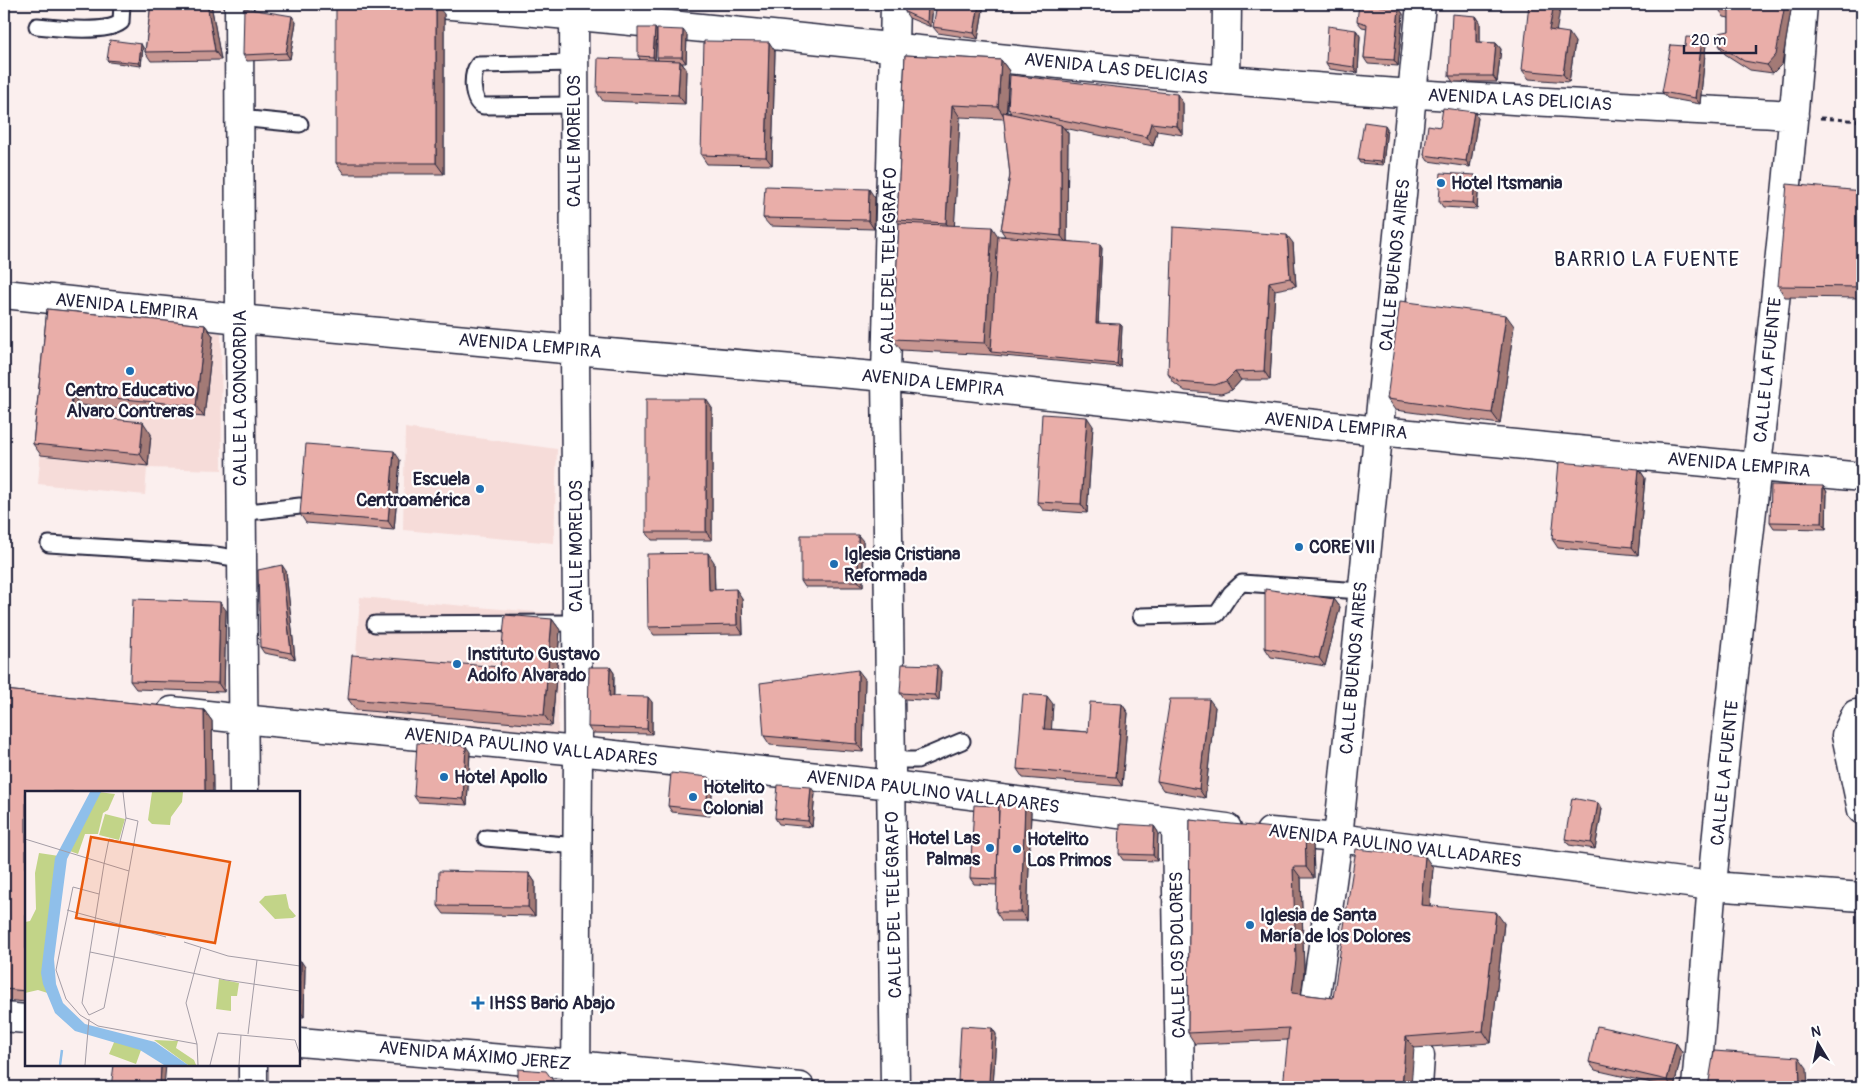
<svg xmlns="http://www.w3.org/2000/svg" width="1866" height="1091" font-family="Pangolin,sans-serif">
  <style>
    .built { fill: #f6dcd9 }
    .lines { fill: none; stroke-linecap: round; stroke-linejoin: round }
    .service-casing { stroke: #22223b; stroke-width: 19 }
    .minor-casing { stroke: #22223b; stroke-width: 31 }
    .tertiary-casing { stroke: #22223b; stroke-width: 31 }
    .secondary-casing { stroke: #22223b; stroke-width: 31 }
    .path { stroke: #22223b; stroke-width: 3; stroke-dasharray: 5 4; stroke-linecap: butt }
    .service { stroke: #fff; stroke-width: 15 }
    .minor { stroke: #fff; stroke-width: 28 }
    .tertiary { stroke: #fff; stroke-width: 28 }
    .secondary { stroke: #fff; stroke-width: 28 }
    .wall { fill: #c89691; stroke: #22223b; fill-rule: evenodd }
    .shaded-wall { fill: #a37a76; stroke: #22223b }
    .building { fill: #e9aea9; stroke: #22223b }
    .poi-dot { fill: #1f6fb2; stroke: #fff; stroke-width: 2 }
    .labels { text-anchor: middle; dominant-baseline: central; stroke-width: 4.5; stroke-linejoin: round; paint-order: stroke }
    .street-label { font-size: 18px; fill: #22223b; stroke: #fff }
    .poi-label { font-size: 18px; font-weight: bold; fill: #22223b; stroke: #fff; text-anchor: start }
    .quarter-label { font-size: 20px; letter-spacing: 1px; fill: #22223b; stroke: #fff }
    .inset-river { fill: none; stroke: #8fbfea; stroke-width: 2.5 }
    .inset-road { fill: none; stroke: #a49da6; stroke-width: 1 }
    .view { fill: #e8590c; fill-opacity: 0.15; stroke: #e8590c; stroke-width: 2.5 }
    .inset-edge { fill: none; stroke: #22223b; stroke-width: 2.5 }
  </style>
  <rect width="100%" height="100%" fill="#fbefee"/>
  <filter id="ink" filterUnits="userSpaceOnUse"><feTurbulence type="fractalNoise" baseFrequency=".02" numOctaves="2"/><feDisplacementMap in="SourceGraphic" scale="10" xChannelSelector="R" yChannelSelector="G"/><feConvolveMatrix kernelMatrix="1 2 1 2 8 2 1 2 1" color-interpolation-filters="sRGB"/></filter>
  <g filter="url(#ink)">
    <path class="built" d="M52,318L221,333L222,470L147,468L145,495L38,484Z
      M405,428L557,449L554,543L403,530Z
      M360,597L560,614L558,735L352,714Z"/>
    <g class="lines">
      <defs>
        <path id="service" d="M37,26C56,28 106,34 121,22L122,4
          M574,63L478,65C471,74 471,102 483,106L574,105
          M239,118L300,124
          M241,510L258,511L300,506
          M49,544L209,554L241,559
          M1141,616L1217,614L1231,593L1242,583L1361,591
          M375,624L577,623
          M892,760H917L962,741
          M486,838L577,846"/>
        <path id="minor" d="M439,4C703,25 965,57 1228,80C1416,96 1605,105 1794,115
          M895,4L886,377L895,1087
          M1226,80L1227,4
          M575,350L886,377L1379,431L1862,477
          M1862,713L1856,714L1846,735L1862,810
          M242,719L578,751L892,785L1227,828
          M1176,823L1180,1087
          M1270,832L1338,838L1712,886L1862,897
          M1315,1003L1338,838L1421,4
          M1418,1087L1420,1056
          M1696,1087C1702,1020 1706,953 1712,885C1740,591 1780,298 1803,4"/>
        <path id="tertiary" d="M239,4L240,319
          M574,4L575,350
          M172,711L242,719
          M4,1017L26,1019"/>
        <path id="secondary" d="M4,294L240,319L575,350L578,751L576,1087
          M240,319L244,792
          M299,1042L576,1065L800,1087
          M253,1065V1087"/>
      </defs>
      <use href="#service" class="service-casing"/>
      <use href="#minor" class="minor-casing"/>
      <use href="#tertiary" class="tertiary-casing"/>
      <use href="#secondary" class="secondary-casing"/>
      <path class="path" d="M1820,118L1862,121"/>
      <use href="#service" class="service"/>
      <use href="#minor" class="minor"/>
      <use href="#tertiary" class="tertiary"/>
      <use href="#secondary" class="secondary"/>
    </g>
    <path class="wall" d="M151,4H211L221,60L151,61L145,52Z
      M906,4H933L931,27L909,18L905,12Z
      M984,4L978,39L938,33L933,27Z
      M1792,4L1782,64L1773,73L1750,70L1725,54L1719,45L1729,31V18L1724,17L1718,8Z
      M1384,6L1399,8L1403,14L1398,66L1368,64L1364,58L1367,28L1362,27L1357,21Z
      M444,14V174H344L336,163Z
      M1476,16L1480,22V42L1496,43L1501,49L1497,82H1453L1449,76Z
      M296,22L290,59L247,61L243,55Z
      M1356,30L1360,36L1358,73L1330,69L1326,63Z
      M657,31L655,60H658L657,57L687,35L686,63H682L686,69L685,104L603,101L597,92L640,59L638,56Z
      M1557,31L1575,42L1569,82L1529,79L1522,70Z
      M1702,38L1706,44L1700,104L1667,98L1662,92L1685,46Z
      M143,47L141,66L109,62L107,60Z
      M775,51L772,165L707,164L701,155Z
      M905,55L1001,60L1009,71L1007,112L1011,113L1008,109L1183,103V135L1157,131L1153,146L1064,128L1068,133L1067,241L1102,247L1098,323L1122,326L1120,367L993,355L901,350L893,339L899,224L897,220ZM960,117L1004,119L1010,175L1001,230L1005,236H998L954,226Z
      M1478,118L1470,167L1428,161L1424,155L1440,127Z
      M1387,128L1383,165L1360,163L1358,160Z
      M1475,175L1479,181L1477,209L1443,207L1439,201Z
      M1862,191V298L1785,297L1778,286Z
      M875,198L874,229L770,226L763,218Z
      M1293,243L1296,286L1275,290L1270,380H1241L1232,390L1221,394L1185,391L1174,383L1168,374Z
      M47,309L205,325L213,336L204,417L80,405L79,416L151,434L148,466L41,455L33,444Z
      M1514,326L1500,424L1395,410L1387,399Z
      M712,408V540H652L646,532Z
      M1093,426L1087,513L1043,510L1037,502Z
      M400,460L394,530L306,523L300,514Z
      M1639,469L1645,478L1638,555L1558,548L1552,539Z
      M1823,486L1827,492L1826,529L1774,528L1770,522Z
      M863,541V587H805L801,581Z
      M714,562L715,590L742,598L743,634L654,635L648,627Z
      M286,571L295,659L264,653L260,647Z
      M1334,599L1340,607L1325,666L1271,657L1265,648Z
      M226,610L224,692L136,689L130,681Z
      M552,619L560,630L552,726L356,710L348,699L500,667Z
      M610,667L614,673V696L652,702V734L592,733L588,727Z
      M941,671L939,701L904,699L900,693Z
      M865,679L863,752L770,745L764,736Z
      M4,690L204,710L212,721L213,792H26V1002L4,1000Z
      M1053,704L1051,729L1088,732L1122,704L1128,713L1122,786L1023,778L1017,769Z
      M1215,707L1205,798L1163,790L1157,781Z
      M470,752L467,805L418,802L414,796Z
      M713,783L710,816L672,812L668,806Z
      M815,793L812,827L779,824L775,818Z
      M1602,809L1595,849L1569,845L1565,839Z
      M1031,812L1027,921H1002L996,912L997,885L974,884L970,878Z
      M1190,820L1313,842L1314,878H1301L1304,971L1301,994L1333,998L1433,868L1430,906L1504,923L1491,1043L1414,1048L1288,1040L1195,1044L1188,1033Z
      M1154,826L1158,832L1157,861L1123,860L1119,854Z
      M529,873L535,882V916L444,914L438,906Z
      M299,961L305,967L304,1017H299Z
      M992,1028L996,1034L993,1087H962L958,1081Z
      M1676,1043L1682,1052L1674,1087H1669L1595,1070L1589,1062Z"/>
    <path class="shaded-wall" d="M207,4H211L221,60L215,51Z
      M436,4L444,14V174L436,163Z
      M928,4H933L931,27L927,22Z
      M979,4H984L978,39L974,33Z
      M1379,4H1384L1383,12L1379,6Z
      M1554,4H1561L1555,39L1549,30Z
      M1785,4H1792L1782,64L1773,73L1767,65Z
      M1399,8L1403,14L1398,66L1394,60Z
      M292,16L296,22L290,59L286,53Z
      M1476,16L1480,22V47L1476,42Z
      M655,28L657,31L655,60L653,57Z
      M683,30L687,35L686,63L682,57Z
      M1356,30L1360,36L1358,73L1354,67Z
      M1569,33L1575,42L1569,82L1563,74Z
      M1702,38L1706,44L1700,104L1695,98Z
      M769,42L775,51L772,165L766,157Z
      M1496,43L1501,49L1497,82L1493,76Z
      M141,44L143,47L141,66L139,63Z
      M1001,60L1009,71L1006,119L998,107Z
      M680,61L686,69L685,104L678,95Z
      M1177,94L1183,103V135L1177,126Z
      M952,105L960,117L954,234L946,223Z
      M1474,112L1478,118L1470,167L1466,161Z
      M1151,123L1157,131L1153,146L1147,137Z
      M1061,125L1068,133L1067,244L1061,236Z
      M1385,125L1387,128L1383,165L1381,162Z
      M1475,175L1479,181L1477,209L1473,203Z
      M869,189L875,198L874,229L868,220Z
      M992,227L1000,239L991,352L985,343Z
      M1287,235L1293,243L1296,286L1290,278Z
      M1100,244L1102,247L1098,326L1096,323Z
      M1269,282L1275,290L1270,380L1264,371Z
      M1506,315L1514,326L1500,424L1492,413Z
      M1120,324L1122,326L1120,367L1117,364Z
      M205,325L213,336L204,417L196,406Z
      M1235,372L1241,380L1232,390L1226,381Z
      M72,394L80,405L78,426L71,415Z
      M706,399L712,408V540L706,532Z
      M1087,417L1093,426L1087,513L1081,504Z
      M143,422L151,434L148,466L140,454Z
      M394,451L400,460L394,530L388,521Z
      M1639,469L1645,478L1638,555L1632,547Z
      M1823,486L1827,492L1826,529L1822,523Z
      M858,535L863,541V587L858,581Z
      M708,553L714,562L715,599L709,590Z
      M282,565L286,571L295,659L291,653Z
      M736,589L742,598L743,634L737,625Z
      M1334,599L1340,607L1325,666L1319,658Z
      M220,602L226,610L224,692L218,683Z
      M552,619L560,630L552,726L544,715Z
      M937,665L941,671L939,701L935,695Z
      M610,667L614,673L613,702L609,696Z
      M858,670L865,679L863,752L857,744Z
      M1047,696L1053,704L1051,737L1044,729Z
      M648,697L652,702V734L647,729Z
      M1209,699L1215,707L1205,798L1199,789Z
      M1122,704L1128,713L1122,786L1116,777Z
      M204,710L212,721L213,792H205Z
      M466,746L470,752L467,805L463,799Z
      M709,777L713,783L710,816L706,810Z
      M811,787L815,793L812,827L808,821Z
      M1025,803L1031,812L1027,921L1021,912Z
      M1598,803L1602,809L1595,849L1591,843Z
      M1154,826L1158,832L1157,861L1153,855Z
      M1305,831L1313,842L1314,878L1306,867Z
      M1425,856L1433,868L1429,917L1421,905Z
      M1293,867L1301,878L1304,971L1300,1005L1292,993Z
      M529,873L535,882V916L528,907Z
      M1496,912L1504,923L1491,1043L1483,1031Z
      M301,961L305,967L304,1017L300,1011Z
      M992,1028L996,1034L993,1087L989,1082Z
      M1406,1037L1414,1048L1411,1087H1402Z
      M1676,1043L1682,1052L1674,1087H1673L1667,1080Z
      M1799,1057L1807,1068L1808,1087H1800Z
      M161,1065H166L164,1087H160Z
      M554,1082L558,1087H554Z"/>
    <path class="building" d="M151,4H207L215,51L145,52Z
      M336,4H436V163H336Z
      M906,4H928L927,22L905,12Z
      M937,4H979L974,33L933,27Z
      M1359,4H1379V6L1399,8L1394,60L1364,58L1367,24L1357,21Z
      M1529,4H1554L1549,30L1569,33L1563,74L1522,70Z
      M1718,4H1785L1776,55L1767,65L1744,61L1719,45V33L1729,31V11L1718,8Z
      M244,8L292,16L286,53L243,55Z
      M1452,14L1476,16V42L1496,43L1493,76H1449Z
      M1328,26L1356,30L1354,67L1326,63Z
      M638,28H655L653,57L638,56Z
      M657,29L683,30L682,57H657Z
      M1686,37L1702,38L1695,98L1662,92L1671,45L1685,46Z
      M110,40L141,44L139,63L107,60Z
      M704,41L769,42L766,157L701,155Z
      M905,55L1001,60L998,107L952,105L946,223L897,220Z
      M598,58L680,61L678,95L597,92Z
      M1010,75L1177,94V126L1151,123L1147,137L1008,109Z
      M1443,108L1474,112L1466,161L1424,155L1428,125L1440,127Z
      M1003,112L1061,125V236L1001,230L1010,175Z
      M1364,122L1385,125L1381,162L1358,160Z
      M1441,173L1475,175L1473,203L1439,201Z
      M1787,184L1862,191V287L1778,286Z
      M765,186L869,189L868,220L763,218Z
      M899,223L992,227L985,343L893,339Z
      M1173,227L1287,235L1290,278L1269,282L1264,371L1235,372L1226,381L1215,385L1179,382L1168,374Z
      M998,236L1100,244L1096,323L1120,324L1117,364L991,352Z
      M1400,301L1506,315L1492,413L1387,399Z
      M47,309L205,325L196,406L72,394L71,415L143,422L140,454L33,444Z
      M646,399H706V532H646Z
      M1042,414L1087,417L1081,504L1037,502Z
      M306,444L394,451L388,521L300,514Z
      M1559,462L1639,469L1632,547L1552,539Z
      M1771,485L1823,486L1822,523L1770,522Z
      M801,535H858V581H801Z
      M708,553L709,590L736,589L737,625L648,627L647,554Z
      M282,565L291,653L260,647L258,570Z
      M1265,589L1334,599L1319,658L1265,648Z
      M133,599L220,602L218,683L130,681Z
      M505,615L552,619L544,715L348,699L352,655L500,667Z
      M902,664L937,665L935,695L900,693Z
      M589,667H610L609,696L648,697L647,729L588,727Z
      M858,670L857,744L764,736L760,683Z
      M4,690L204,710L205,792H26V991L4,989Z
      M1023,694L1047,696L1044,729L1088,732L1090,702L1122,704L1116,777L1017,769Z
      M1170,699H1209L1199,789L1157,781Z
      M417,743L466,746L463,799L414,796Z
      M671,773L709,777L706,810L668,806Z
      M778,785L811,787L808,821L775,818Z
      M1572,798L1598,803L1591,843L1565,839Z
      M999,803H1025L1021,912H996Z
      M974,805L999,806L997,879L970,878Z
      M1190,820L1305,831L1306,867H1293L1296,960L1292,993L1333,998L1356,849L1425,856L1421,905L1496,912L1483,1031L1406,1037L1402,1087H1283L1289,1028L1188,1033Z
      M1120,824L1154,826L1153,855L1119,854Z
      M439,871L529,873L528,907L438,906Z
      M299,961H301L300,1011H299Z
      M961,1026L992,1028L989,1082L958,1081Z
      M1597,1026L1676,1043L1667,1080L1589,1062Z
      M1714,1051L1799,1057L1800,1087H1708Z
      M114,1065H161L160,1087H111Z
      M518,1069L546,1071L554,1082V1087H518Z"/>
  </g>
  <g class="poi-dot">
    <circle cx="1441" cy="183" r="5"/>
    <circle cx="130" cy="371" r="5"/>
    <circle cx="480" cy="489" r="5"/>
    <circle cx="1299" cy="547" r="5"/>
    <circle cx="834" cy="564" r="5"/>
    <circle cx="457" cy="664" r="5"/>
    <circle cx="444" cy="777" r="5"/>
    <circle cx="693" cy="797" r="5"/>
    <circle cx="990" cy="848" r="5"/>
    <circle cx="1017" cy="849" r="5"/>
    <circle cx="1250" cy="925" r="5"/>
    <path d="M475.5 995.5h5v5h5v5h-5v5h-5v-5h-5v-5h5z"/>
  </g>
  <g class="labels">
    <g class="street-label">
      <text transform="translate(1116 69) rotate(6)">AVENIDA LAS DELICIAS</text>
      <text transform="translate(1520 100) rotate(3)">AVENIDA LAS DELICIAS</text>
      <text transform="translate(574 141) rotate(-90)">CALLE MORELOS</text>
      <text transform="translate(889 261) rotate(-89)">CALLE DEL TELÉGRAFO</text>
      <text transform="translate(1395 265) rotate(-84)">CALLE BUENOS AIRES</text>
      <text transform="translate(127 307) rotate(6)">AVENIDA LEMPIRA</text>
      <text transform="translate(530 346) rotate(5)">AVENIDA LEMPIRA</text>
      <text transform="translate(1768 370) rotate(-84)">CALLE LA FUENTE</text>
      <text transform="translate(933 383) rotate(6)">AVENIDA LEMPIRA</text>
      <text transform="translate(240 398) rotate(-90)">CALLE LA CONCORDIA</text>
      <text transform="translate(1336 426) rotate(6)">AVENIDA LEMPIRA</text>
      <text transform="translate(1739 465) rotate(5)">AVENIDA LEMPIRA</text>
      <text transform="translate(576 546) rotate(-90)">CALLE MORELOS</text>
      <text transform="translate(1354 668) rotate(-85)">CALLE BUENOS AIRES</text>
      <text transform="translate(531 747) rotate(6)">AVENIDA PAULINO VALLADARES</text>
      <text transform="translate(1725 773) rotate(-84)">CALLE LA FUENTE</text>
      <text transform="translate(933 792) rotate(7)">AVENIDA PAULINO VALLADARES</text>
      <text transform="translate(1395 846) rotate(7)">AVENIDA PAULINO VALLADARES</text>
      <text transform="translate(894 905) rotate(-91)">CALLE DEL TELÉGRAFO</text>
      <text transform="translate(1178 955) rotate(-91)">CALLE LOS DOLORES</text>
      <text transform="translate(475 1056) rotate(5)">AVENIDA MÁXIMO JEREZ</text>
    </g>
    <g class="poi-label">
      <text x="1451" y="183">Hotel Itsmania</text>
      <text x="130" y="390" text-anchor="middle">Centro Educativo<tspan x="130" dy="21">Alvaro Contreras</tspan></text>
      <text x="470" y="479" text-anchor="end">Escuela<tspan x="470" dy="21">Centroamérica</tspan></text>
      <text x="1309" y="547">CORE VII</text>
      <text x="844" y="554">Iglesia Cristiana<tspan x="844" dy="21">Reformada</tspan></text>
      <text x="467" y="654">Instituto Gustavo<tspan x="467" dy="21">Adolfo Alvarado</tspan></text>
      <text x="454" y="777">Hotel Apollo</text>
      <text x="703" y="787">Hotelito<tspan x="703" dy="21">Colonial</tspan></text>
      <text x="980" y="838" text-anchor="end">Hotel Las<tspan x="980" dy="21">Palmas</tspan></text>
      <text x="1027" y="839">Hotelito<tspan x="1027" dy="21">Los Primos</tspan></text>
      <text x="1260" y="915">Iglesia de Santa<tspan x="1260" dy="21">María de los Dolores</tspan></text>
      <text x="489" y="1003">IHSS Bario Abajo</text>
    </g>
    <g class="quarter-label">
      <text x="1647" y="259">BARRIO LA FUENTE</text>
    </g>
  </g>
  <g transform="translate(25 791)">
    <rect width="275" height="275" fill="#fbefee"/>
    <path d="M73,1L90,3L83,19L78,22L73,43H60L53,63L42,59ZM127,1H158L157,11L146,26L145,34L127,33L123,29ZM80,23L100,28L94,49L74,44ZM14,62L34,65L27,134L29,204L13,199L0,202V131L5,130L11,118L10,82ZM261,103L264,117L271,125L268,127L250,128L234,111L240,105ZM194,188L214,192L212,205H206V220L191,218ZM90,249L116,259L111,273L84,263ZM129,249L153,250L151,257L169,269L171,274H163Z" fill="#c2d488"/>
    <path d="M65,1H76L42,68L29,168L31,193L38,212L60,233L130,251L163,274H139L115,259L50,240L30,222L18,193L16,182L30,67Z" fill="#8fbfea"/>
    <path class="inset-river" d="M35,274L37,259"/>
    <path class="inset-road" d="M101,27L113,30L104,80M0,48L104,80L89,166M79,73L84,48L95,51L101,27L98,1M79,73L65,161L201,189L275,200M74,103L48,96L31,179L41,208L55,224L73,235L172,253M42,119L71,127M71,127L141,146M159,151L203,165L275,175M64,224L79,217L89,166M64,224L57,212L65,161M223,243L232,169M60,274L64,228M173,274L172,253L161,212L176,156M185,274L193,242L270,249L275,264M214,274L216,244"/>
    <path class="view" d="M66,46L205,71L190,152L51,127Z"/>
    <rect width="275" height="275" class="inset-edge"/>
  </g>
  <rect width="1866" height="1091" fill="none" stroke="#fff" stroke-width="20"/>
  <rect x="10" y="10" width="1846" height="1071" fill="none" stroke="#22223b" stroke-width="2" filter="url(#ink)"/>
  <g transform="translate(1818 1044) rotate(350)" stroke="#ffffff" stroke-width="4" paint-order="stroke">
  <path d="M0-4L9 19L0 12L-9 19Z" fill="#22223b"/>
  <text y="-8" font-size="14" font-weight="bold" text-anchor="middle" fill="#22223b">N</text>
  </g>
  <path d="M1684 45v8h72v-8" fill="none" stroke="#22223b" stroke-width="2.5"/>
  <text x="1691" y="45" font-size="15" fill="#22223b" stroke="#ffffff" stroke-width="4" paint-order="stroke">20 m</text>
</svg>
